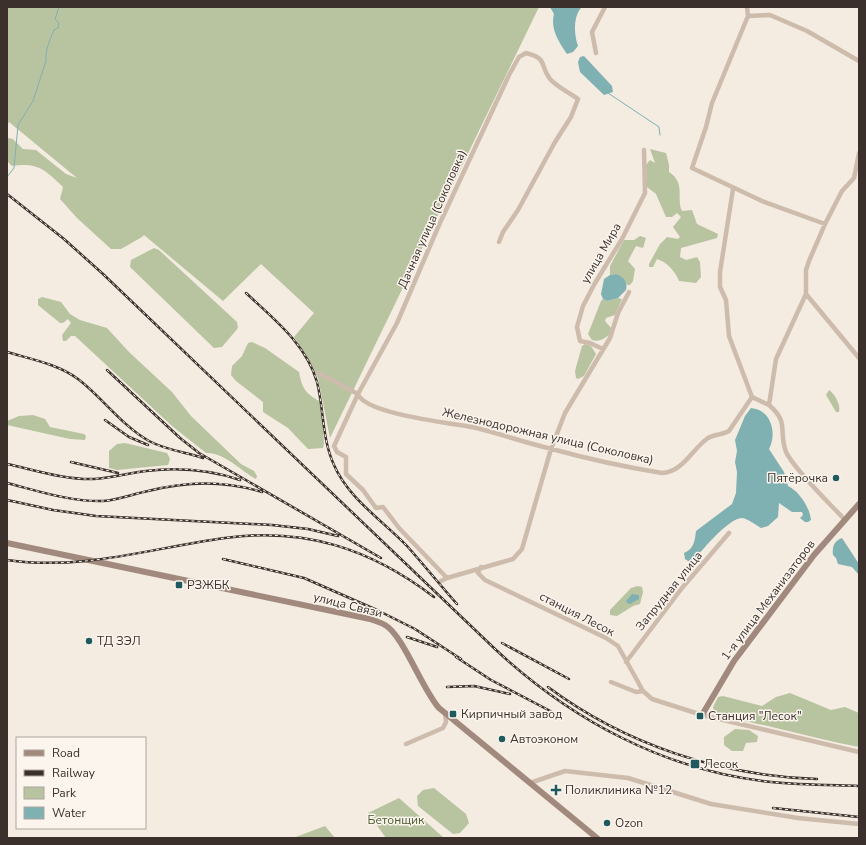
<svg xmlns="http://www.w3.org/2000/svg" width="866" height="845" font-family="'Nunito Sans',sans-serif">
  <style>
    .green { fill: #b8c4a0 }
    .water { fill: #7fb0b2 }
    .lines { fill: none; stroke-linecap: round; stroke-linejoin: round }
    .stream { stroke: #7fb0b2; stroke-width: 1 }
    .street { stroke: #cdbbac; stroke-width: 4.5 }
    .secondary { stroke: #a18a7d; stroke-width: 6 }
    .rail-casing { stroke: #3b302b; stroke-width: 2.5 }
    .rail { stroke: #fbf5ee; stroke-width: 1; stroke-dasharray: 3; stroke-linecap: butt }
    .poi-dot { fill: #1f5a5e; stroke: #fbf5ee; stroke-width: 1.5 }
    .labels { text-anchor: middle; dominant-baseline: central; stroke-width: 3; stroke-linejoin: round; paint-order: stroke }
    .street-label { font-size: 12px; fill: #3b302b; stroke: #fbf5ee }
    .poi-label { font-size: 12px; fill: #3b302b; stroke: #fbf5ee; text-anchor: start }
    .park-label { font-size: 12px; fill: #4a5a2e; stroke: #fbf5ee }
  </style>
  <rect width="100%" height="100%" fill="#f4ebe1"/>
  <path class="green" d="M7,7H539L330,438L318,378L294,337L314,313L261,264L223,301L144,235L142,237L121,249H111L77,218L60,199L63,187C45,169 37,162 12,166L8,162V138L13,139L23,149L36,150L66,174L77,178L9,122L7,125Z
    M650,149L666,153L669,165V172C686,183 676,198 682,211L692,210L697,224L718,234L717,238L681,248L680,257L686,260L697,257L700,262L701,277L696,283L679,281C675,271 667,262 657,259L653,267H649V264L660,244L667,237L678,239L680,237L673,227L681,217L677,213L672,217H666L656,194L647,187L646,165L650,160L655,163Z
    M640,236L646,238L643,248L636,246L628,261L635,269L633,281L630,285H627L625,281L616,274L610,275V266L624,240H634Z
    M154,248L159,250L237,322L238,328L222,347L214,348L130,267L131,260Z
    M42,297L61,302L70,314L80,320L107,328L129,352L172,392L191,416L241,464L254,471L257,476L256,479C241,471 224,452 206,453L172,426L75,336H71L66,341H63L62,335L71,323L68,319L63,323H60L38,305V299Z
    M618,298L622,299L615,315L606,318L605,321L611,328L610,334C604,339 600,342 592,340L588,334L601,301L603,299L607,301Z
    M252,342L265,348L299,372C302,388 305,393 319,401L322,411L324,444L323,448L308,449L288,428L263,412V402L236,381L231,375L232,366L242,356L248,343Z
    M585,344L591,346L596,354L584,376L578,379L576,378L575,371L582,346Z
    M829,390C835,394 841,405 839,412H836L826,395Z
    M33,415L45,419L50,427L84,434L86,436L85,440L70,439L7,425V421L19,416Z
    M125,443L167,453L170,459L168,465L117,470L109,468V451L117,444Z
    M638,586L642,587L643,592L640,604L633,606L617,616L610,615V610L631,588Z
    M790,693L831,710L845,707L859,713V747C832,742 807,735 780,729C758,723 735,721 714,712L713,707L718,697L723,696L762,706L776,697Z
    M735,729L749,730L758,736L757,742L746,743L743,751H732L724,745V737Z
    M434,788L466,814L469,823L460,833L453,834L418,806L417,796L423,790Z
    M399,798L444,838H386L368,813Z
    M325,826L335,838H293Z"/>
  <path class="water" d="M550,7L581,8C573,17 574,35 578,46L573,52L567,54C559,42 550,29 554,14Z
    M584,56L612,86L613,92L604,95L580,72L578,62L580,57Z
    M616,274C624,277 628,282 626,290L618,298L607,301L603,299L601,294L604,279L610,275Z
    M751,408C772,410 777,434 769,449L784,472L788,486C799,491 810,508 811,520L808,522H805L800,518L803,515L802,512H792L779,503L778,517L768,526L761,528C756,525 748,519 742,518C728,518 700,553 691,563L685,559L684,553C694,549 695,540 696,531L732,504L736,493L737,472L735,462L737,451L735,440L745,416Z
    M842,538L859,564V575L852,567L838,564L836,558L833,555C832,547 834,541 842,538Z
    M632,594L639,595V599L630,604L627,603L626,601Z"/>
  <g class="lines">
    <path class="stream" d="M608,93L659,127L660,135
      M7,177L14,168L18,125L33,101L46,61C45,50 50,40 54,30L58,28L59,23L55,19L59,7"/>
    <path class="street" d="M747,7L748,16L712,103L706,127L692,168L762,201L825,224
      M748,16L770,15L807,31L859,61
      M596,53L592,32L605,7
      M733,189L720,272V287L726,300L729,336L752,397L769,405
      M806,294L859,358
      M603,349L590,343L580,341L577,327L583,306L595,283L622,239L645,193L644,150
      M318,373L358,394C365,414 451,423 472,427C499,433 525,443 552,449C588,459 625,467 662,473C683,472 692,449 708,438C715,434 722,435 729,431L752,397
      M844,519C829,503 794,469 786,452C778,431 790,423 769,405L776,359L806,294V270L809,261L825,224L842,191L854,178L859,153
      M481,567L478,573L485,580L606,638L618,646L643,691L652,699L702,715L859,752
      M447,578L399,528L383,507L376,508L363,490L346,474V457L337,452L334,446L358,394L397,323L439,225L509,75L519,57L526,53C549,59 539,65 550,79C557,87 570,93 578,99L571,117L555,142L518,210L503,232L499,242
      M441,581L447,578L513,559L522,549L551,449L565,413L610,338L618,313L629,292
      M626,662L682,588L729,533
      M611,682L636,692L643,691
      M406,744L443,728L446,722L445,713
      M530,783L565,771L628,778L711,804L798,818L859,824"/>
    <path class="secondary" d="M7,543L370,619C375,621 380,622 385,625C403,635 422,689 439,708L597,838
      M702,715L734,661L814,555L859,504"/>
    <defs>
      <path id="rail" d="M7,194L64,239L103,274L495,649C571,720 666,771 771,782C800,785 830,785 859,786
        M246,293C274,319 306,344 317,382C324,410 322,439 334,465C348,498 383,521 407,546C424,565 440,585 457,604
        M7,352C30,359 58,364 78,379C103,398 121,425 149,441C166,450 185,452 203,458
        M107,370L180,438L199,453L381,558
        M105,420L129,437L148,445
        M71,462L118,473
        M7,464C35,470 65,480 94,479C112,478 129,473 146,471C179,467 208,469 240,480
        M7,483C38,491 71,502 103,501C118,500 133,494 148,491C187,481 224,480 262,492
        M7,500L53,510L96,516L272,525L308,529L338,536
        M223,559L304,578L377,610L415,629L461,659
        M7,560C83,571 151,548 225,538C305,527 371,549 434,597
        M407,637L437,647
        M502,643L569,679
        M456,657L491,680L556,714
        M447,687L474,686L510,694
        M548,687C626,745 721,776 817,779
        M773,808L859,817"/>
    </defs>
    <use href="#rail" class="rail-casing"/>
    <use href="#rail" class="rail"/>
  </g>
  <g class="poi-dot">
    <circle cx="836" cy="478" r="4"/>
    <rect x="175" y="581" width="8" height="8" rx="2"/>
    <circle cx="89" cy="641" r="4"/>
    <rect x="449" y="710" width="8" height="8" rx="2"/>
    <rect x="696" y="712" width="8" height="8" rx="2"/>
    <circle cx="502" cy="739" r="4"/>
    <rect x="690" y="759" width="10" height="10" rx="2"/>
    <path d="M554 784h4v4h4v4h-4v4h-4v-4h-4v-4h4z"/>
    <circle cx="607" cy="823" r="4"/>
  </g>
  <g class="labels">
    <g class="street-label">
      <text transform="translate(432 219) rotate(-66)">Дачная улица (Соколовка)</text>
      <text transform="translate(601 253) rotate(-60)">улица Мира</text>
      <text transform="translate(548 436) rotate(13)">Железнодорожная улица (Соколовка)</text>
      <text transform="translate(669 591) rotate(-51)">Запрудная улица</text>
      <text transform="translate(768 600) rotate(-53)">1-я улица Механизаторов</text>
      <text transform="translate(348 605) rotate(14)">улица Связи</text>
      <text transform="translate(577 614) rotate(27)">станция Лесок</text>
    </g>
    <g class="poi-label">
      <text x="828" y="478" text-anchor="end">Пятёрочка</text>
      <text x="187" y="585">РЗЖБК</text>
      <text x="97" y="641">ТД ЗЭЛ</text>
      <text x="461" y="714">Кирпичный завод</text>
      <text x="708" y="716">Станция "Лесок"</text>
      <text x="510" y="739">Автоэконом</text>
      <text x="704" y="764">Лесок</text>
      <text x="565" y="790">Поликлиника №12</text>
      <text x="615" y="823">Ozon</text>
    </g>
    <g class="park-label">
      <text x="396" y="820">Бетонщик</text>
    </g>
  </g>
  <rect width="866" height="845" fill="none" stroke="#3b302b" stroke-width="16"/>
  <rect x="16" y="737" width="130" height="92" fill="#fbf5ee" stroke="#aea6a0"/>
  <rect x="24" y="750" width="20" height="6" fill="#a18a7d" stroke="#aea6a0"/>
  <text x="52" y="757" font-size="12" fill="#3b302b">Road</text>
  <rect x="24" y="770" width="20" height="6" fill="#3b302b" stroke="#aea6a0"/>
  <text x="52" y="777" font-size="12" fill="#3b302b">Railway</text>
  <rect x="24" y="787" width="20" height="12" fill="#b8c4a0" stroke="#aea6a0"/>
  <text x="52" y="797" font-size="12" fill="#3b302b">Park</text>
  <rect x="24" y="807" width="20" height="12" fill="#7fb0b2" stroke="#aea6a0"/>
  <text x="52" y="817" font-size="12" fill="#3b302b">Water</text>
</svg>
